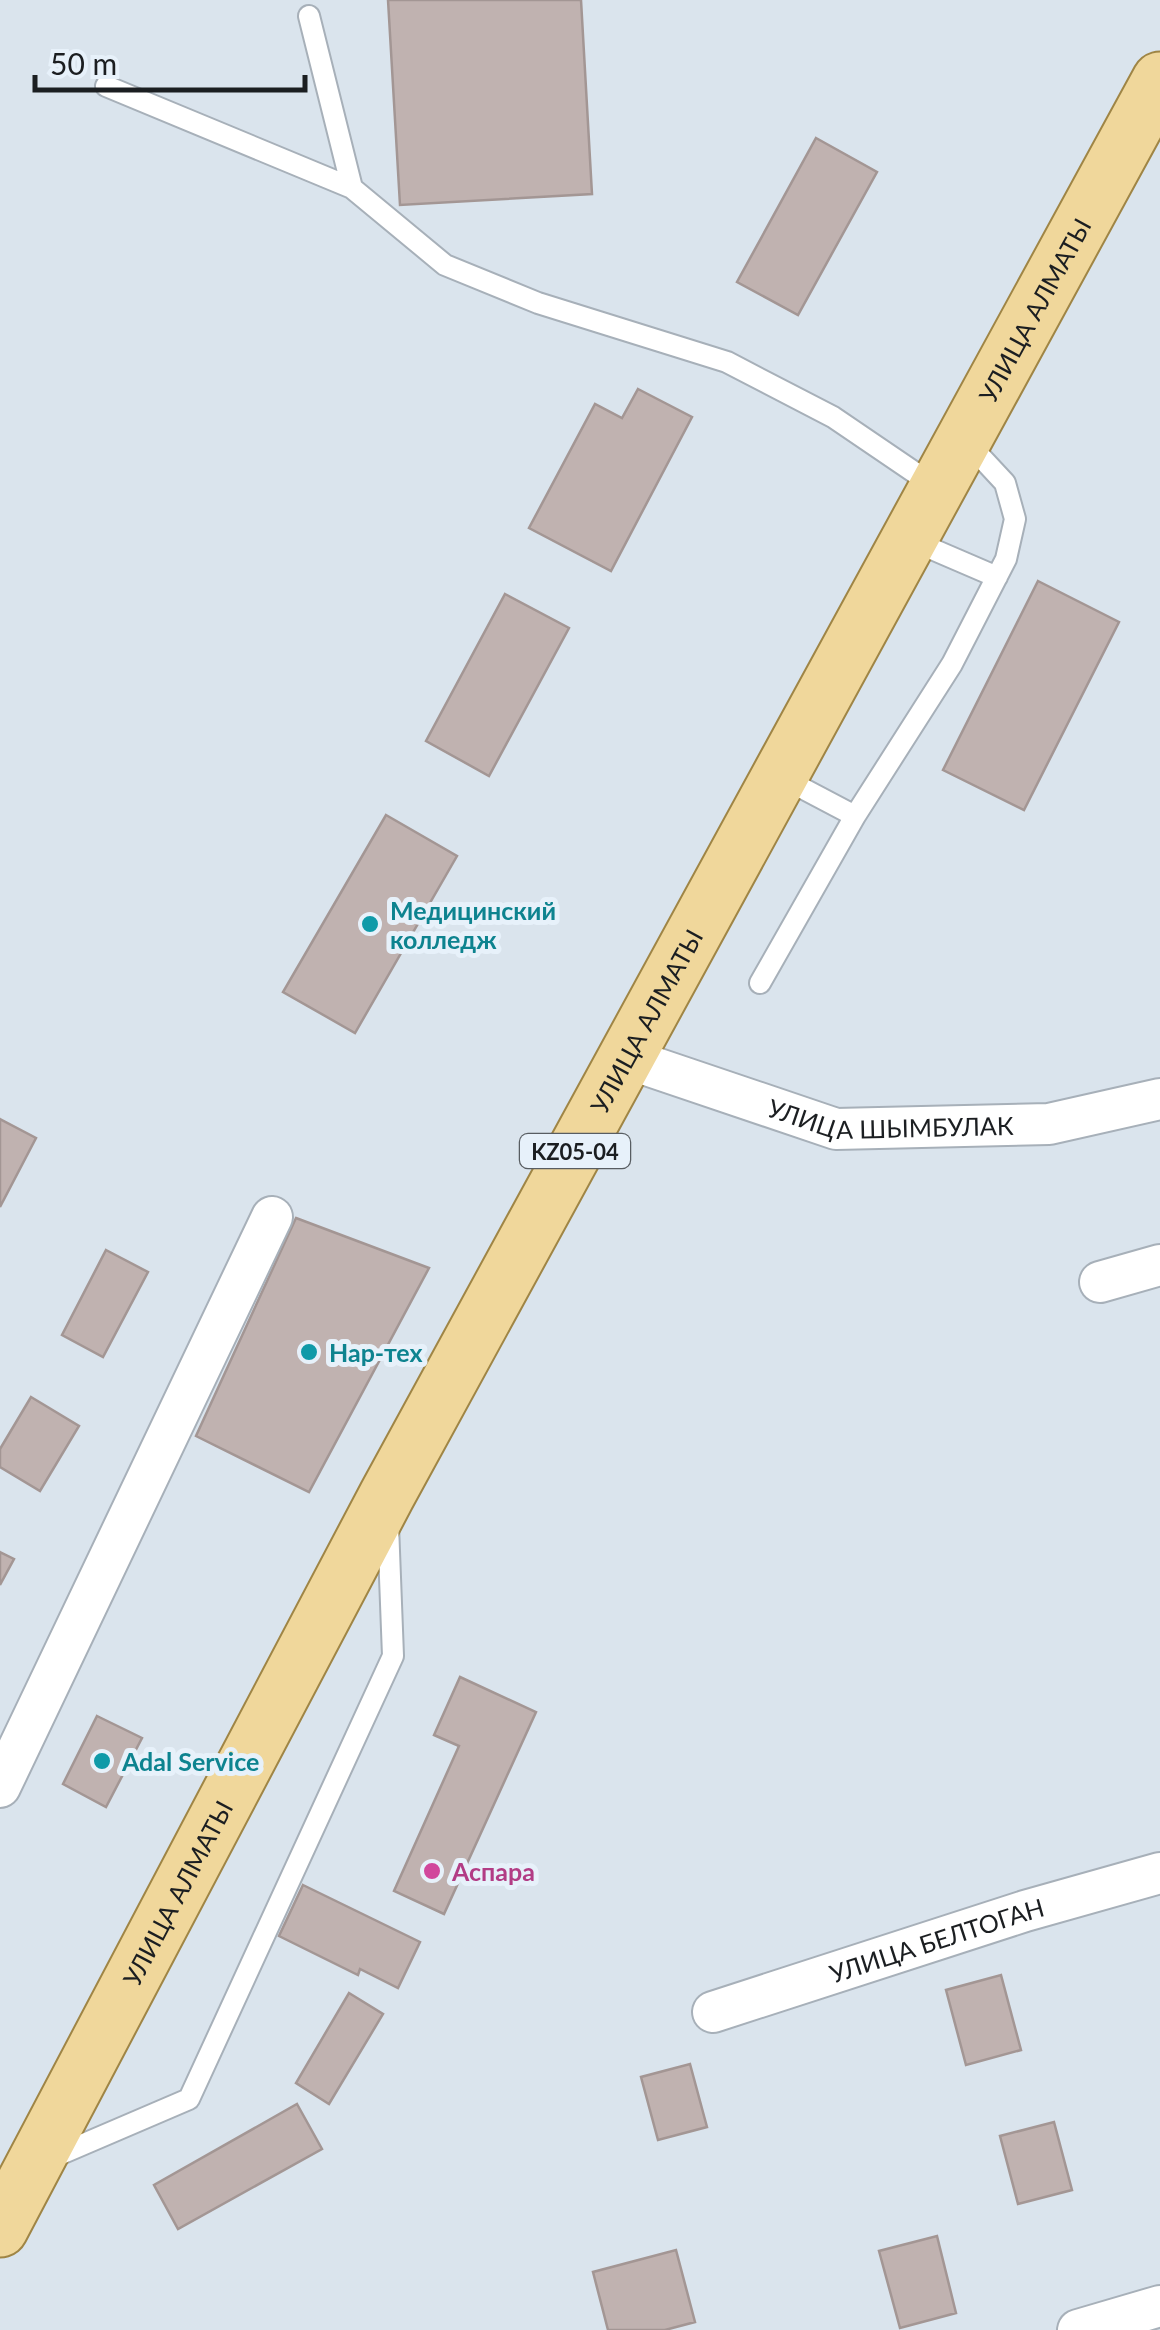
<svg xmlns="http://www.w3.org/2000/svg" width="1160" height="2330" font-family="Lato,sans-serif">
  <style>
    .building { fill: #c0b2b0; stroke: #a39694; stroke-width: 2.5 }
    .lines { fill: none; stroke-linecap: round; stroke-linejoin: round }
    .lane-casing { stroke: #a7b0b9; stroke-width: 24 }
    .street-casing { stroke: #a7b0b9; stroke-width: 44 }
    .primary-casing { stroke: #9f8545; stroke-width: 59 }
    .lane { stroke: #fff; stroke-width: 20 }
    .street { stroke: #fff; stroke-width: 40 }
    .primary { stroke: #f0d79b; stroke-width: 55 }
    .culture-dot { fill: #0f9aa8; stroke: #e7f1fa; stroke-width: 4 }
    .hotel-dot { fill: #d1479c; stroke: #e7f1fa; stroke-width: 4 }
    .labels { text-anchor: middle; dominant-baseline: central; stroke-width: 10; stroke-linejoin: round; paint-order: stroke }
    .shield { fill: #e7f1fa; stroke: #585d62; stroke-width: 2.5 }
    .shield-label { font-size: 22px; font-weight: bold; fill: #1b1e21 }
    .street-label { font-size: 25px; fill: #1b1e21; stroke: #e7f1fa }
    .culture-label { font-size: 25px; font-weight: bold; fill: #0d838f; stroke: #e7f1fa; text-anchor: start }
    .hotel-label { font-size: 25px; font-weight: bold; fill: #b23c85; stroke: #e7f1fa; text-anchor: start }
  </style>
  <rect width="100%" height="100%" fill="#dae4ed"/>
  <path class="building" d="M388,0H581L592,194L400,205Z
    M816,138L877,172L798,315L737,282Z
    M638,389L692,417L611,571L529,528L595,404L622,418Z
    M1038,581L1119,622L1024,810L943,770Z
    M505,594L569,628L489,776L426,741Z
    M386,815L457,856L355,1033L283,992Z
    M0,1119L36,1138L0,1207Z
    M296,1218L429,1268L309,1492L196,1436Z
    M106,1250L148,1272L103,1357L62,1335Z
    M31,1397L79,1426L40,1491L0,1467V1449Z
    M0,1552L14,1559L0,1585Z
    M460,1677L536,1712L444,1914L394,1891L459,1746L434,1735Z
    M97,1716L142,1738L106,1807L63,1784Z
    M303,1885L420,1942L398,1988L360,1969L358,1975L279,1936Z
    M1001,1975L1021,2050L966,2065L946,1990Z
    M349,1993L383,2014L329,2104L296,2083Z
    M690,2064L707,2127L658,2140L641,2077Z
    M297,2104L322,2149L178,2229L154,2185Z
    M1054,2122L1072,2190L1018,2204L1000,2136Z
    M937,2236L956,2313L900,2328L879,2251Z
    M676,2250L695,2322L665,2330H608L593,2272Z"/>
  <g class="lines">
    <defs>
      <path id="lane" d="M309,16L352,188
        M106,86L352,188L445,265L538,303L727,362L833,417L936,487
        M911,540L997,577
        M781,777L855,816
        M760,983L855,816L952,664L1006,559L1015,519L1005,483L965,440
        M49,2159L189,2099L393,1656L388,1525"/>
      <g id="street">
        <path id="s1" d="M626,1058L836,1129L1049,1124L1160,1099"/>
        <path d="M1100,1282L1160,1265"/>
        <path d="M0,1787L272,1217"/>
        <path id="s2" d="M713,2012L1025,1911L1160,1873"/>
        <path d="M1078,2330L1160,2306"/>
      </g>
      <g id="primary">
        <path id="s3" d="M0,2229L387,1495L1160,80"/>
      </g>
    </defs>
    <use href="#lane" class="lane-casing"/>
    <use href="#street" class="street-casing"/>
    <use href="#primary" class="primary-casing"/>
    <use href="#lane" class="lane"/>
    <use href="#street" class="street"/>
    <use href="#primary" class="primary"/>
  </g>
  <g class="culture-dot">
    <circle cx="370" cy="924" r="10"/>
    <circle cx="309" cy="1352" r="10"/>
    <circle cx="102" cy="1761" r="10"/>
  </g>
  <circle class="hotel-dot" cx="432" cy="1871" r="10"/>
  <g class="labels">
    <rect class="shield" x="520" y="1134" width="110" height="34" rx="8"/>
    <g class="shield-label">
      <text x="575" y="1151">KZ05-04</text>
    </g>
    <g class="street-label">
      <text stroke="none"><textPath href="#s3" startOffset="2180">УЛИЦА АЛМАТЫ</textPath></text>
      <text stroke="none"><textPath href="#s3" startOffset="1370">УЛИЦА АЛМАТЫ</textPath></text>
      <text stroke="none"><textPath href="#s1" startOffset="275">УЛИЦА ШЫМБУЛАК</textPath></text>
      <text stroke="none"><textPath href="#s3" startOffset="380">УЛИЦА АЛМАТЫ</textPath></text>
      <text stroke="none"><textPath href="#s2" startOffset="235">УЛИЦА БЕЛТОГАН</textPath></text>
    </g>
    <g class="culture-label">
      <text x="390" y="910">Медицинский<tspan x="390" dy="29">колледж</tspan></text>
      <text x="329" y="1352">Нар-тех</text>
      <text x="122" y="1761">Adal Service</text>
    </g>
    <g class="hotel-label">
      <text x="452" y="1871">Аспара</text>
    </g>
  </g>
  <path d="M35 75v15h270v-15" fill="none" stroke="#1b1e21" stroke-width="5"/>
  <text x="50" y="75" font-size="30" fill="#1b1e21" stroke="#e7f1fa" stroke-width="8" paint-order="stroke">50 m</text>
</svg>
